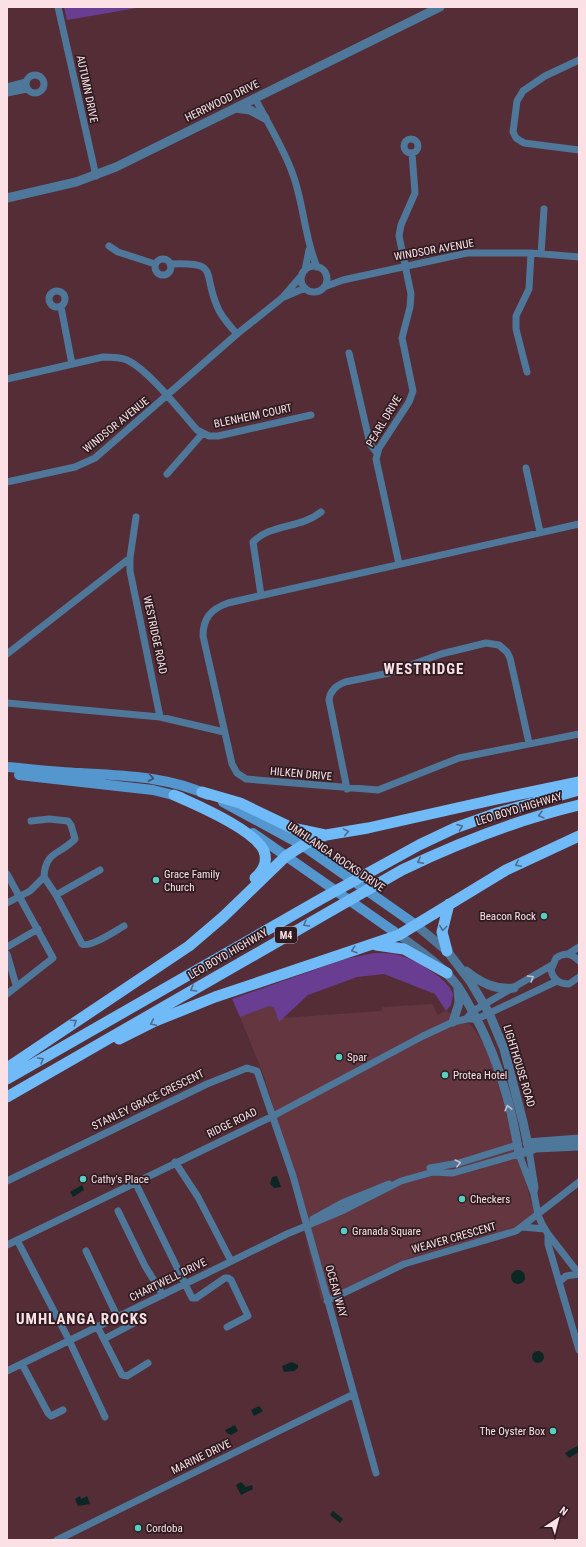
<svg xmlns="http://www.w3.org/2000/svg" width="586" height="1547" font-family="'Roboto Condensed',sans-serif">
  <style>
    .built { fill: #643640 }
    .green { fill: #693d92 }
    .water { fill: #0c2623 }
    .lines { fill: none; stroke-linecap: round; stroke-linejoin: round }
    .minor { stroke: #4e779a; stroke-width: 7 }
    .tertiary { stroke: #4e779a; stroke-width: 9 }
    .secondary { stroke: #5497cf; stroke-width: 10 }
    .trunk { stroke: #70baf8; stroke-width: 11 }
    .oneway { stroke: #3d4d66 }
    .oneway2 { stroke: #4f6b8c }
    .oneway3 { stroke: #c7c1cf }
    .poi-dot { fill: #57cec1; stroke: #2e1c20; stroke-width: 1.5 }
    .labels { text-anchor: middle; dominant-baseline: central; stroke-width: 3.5; stroke-linejoin: round; paint-order: stroke }
    .shield { fill: #2e1c20; stroke: #bea6ab; stroke-width: 1 }
    .shield-label { font-size: 10px; font-weight: bold; fill: #fbe1e6 }
    .street-label { font-size: 11px; fill: #fbe1e6; stroke: #2e1c20 }
    .poi-label { font-size: 11px; fill: #fbe1e6; stroke: #2e1c20; text-anchor: start }
    .district-label { font-size: 15px; font-weight: bold; letter-spacing: 1px; fill: #fbe1e6; stroke: #2e1c20 }
  </style>
  <rect width="100%" height="100%" fill="#542d36"/>
  <path class="built" d="M432,1004L438,1015L446,1011L471,1025L489,1052L534,1212L514,1229L407,1259L321,1300L271,1099L264,1076L240,1017L269,1006L274,1008L279,1022L282,1018L381,1011L383,1007Z"/>
  <path class="green" d="M64,7H143L67,20Z
    M374,953C383,953 391,953 399,955C414,959 449,979 453,994L451,1005L446,1011L435,994L384,974L357,977L308,995L279,1022L274,1008L269,1006L240,1017L232,999L345,959Z"/>
  <path class="water" d="M277,1176L281,1187L274,1188L270,1184L272,1177Z
    M82,1185L84,1190L73,1197L70,1192Z
    M511 1277a7 7 0 1 1 14 0a7 7 0 1 1-14 0Z
    M532 1357a6 6 0 1 1 12 0a6 6 0 1 1-12 0Z
    M292,1362L298,1365V1368L294,1371L284,1372L282,1366Z
    M259,1406L263,1411L254,1416L251,1410Z
    M235,1425L238,1431L231,1435L227,1433L225,1430Z
    M579,1445V1452L569,1458L565,1453Z
    M241,1482L246,1487L252,1485L253,1489L241,1495L236,1485Z
    M80,1496L81,1499L87,1496L90,1504L78,1506L75,1499Z
    M333,1511L343,1519L340,1523L330,1515Z"/>
  <g class="lines">
    <path class="minor" d="M58,7L96,176
      M579,60L545,76L523,91L517,101L513,132L516,138L524,143L579,150
      M26 84a9 9 0 1 1 18 0a9 9 0 1 1-18 0Z
      M7,87L26,82
      M7,93L27,89
      M255,98C267,122 283,147 292,172C304,203 304,237 317,267
      M404 146a7 7 0 1 1 14 0a7 7 0 1 1-14 0Z
      M109,246L118,252L155,264
      M541,254L544,209
      M155 267a8 8 0 1 1 16 0a8 8 0 1 1-16 0Z
      M170,264C220,262 202,271 217,306C221,317 230,326 237,334
      M301 279a13 13 0 1 1 26 0a13 13 0 1 1-26 0Z
      M305,270L309,250
      M324,287L343,280L467,253H531L579,257
      M49 299a8 8 0 1 1 16 0a8 8 0 1 1-16 0Z
      M284,297L305,288
      M61,307L72,364
      M349,353L370,444L377,453
      M527,372L516,329V316L529,289L531,253
      M7,379L103,357C111,357 120,357 127,360C150,371 180,411 197,430L209,436H218L311,415
      M526,468L540,532
      M167,474L203,433
      M7,482L75,467L95,458L237,334L282,298L302,275
      M136,517L130,558V571L160,717
      M579,524L228,603C211,609 203,618 203,636L232,764L237,773L246,779L378,790L459,758L579,734
      M399,564L376,459L379,448L409,402L413,391L402,338L410,307L411,294L399,236L401,225L415,193L412,153
      M261,595L253,542C272,523 300,529 321,512
      M7,654L130,558
      M7,703L160,717L224,732
      M347,789L329,700C330,691 337,685 345,682L389,673L441,654L486,643L499,645L507,652L510,658L529,743
      M31,821L49,819L68,821L71,825L75,839C60,855 45,851 44,877L56,895L82,944C90,948 115,931 124,926
      M7,874L53,958L7,994
      M56,895L100,870
      M7,903L30,891L44,877
      M7,947L38,929
      M7,954L16,985
      M568,954L579,947
      M579,961C572,953 564,952 556,958L551,970C553,979 559,984 569,984L579,977
      M552,965L473,1011L466,1019H477L557,981
      M529,1150L535,1188L534,1192
      M175,1162L198,1197L231,1261
      M430,1168L459,1163L517,1145
      M7,1181L207,1084L247,1068L257,1071L293,1176L376,1473
      M135,1182L192,1298H196L225,1278H228L231,1280L248,1316L227,1327
      M118,1211L145,1266L163,1295
      M313,1219L342,1203L389,1184
      M522,1227L545,1229
      M548,1234V1244L579,1350
      M17,1240L69,1340L105,1417
      M7,1245L273,1116L423,1036L453,1022L466,1019
      M86,1251L117,1316
      M559,1282L566,1276L579,1274
      M327,1301L404,1264L516,1231L579,1182
      M97,1326L122,1375L127,1376L148,1363
      M104,1339L138,1321
      M22,1364L48,1413L51,1416L63,1410
      M7,1371L287,1234L344,1210L401,1181L433,1172L453,1173L519,1154L534,1194L538,1215L542,1224L548,1234L579,1274
      M57,1540L354,1394"/>
    <path class="tertiary" d="M235,108L250,110L265,118
      M7,198L76,182L116,167L440,7
      M416,925L447,951L470,981L489,1013L504,1049L523,1122L529,1150
      M399,935C419,950 440,964 456,984C461,990 465,998 469,1005C495,1050 511,1102 519,1154L536,1148L579,1146
      M466,971C481,983 495,990 514,988
      M453,1022L459,1003L458,989
      M527,1143L579,1139"/>
    <path class="secondary" d="M7,767C31,769 56,772 80,773C124,776 167,776 208,795
      M19,775L153,790L181,797
      M223,802L302,845L416,925
      M253,833L399,935"/>
    <path class="trunk" d="M202,792L240,803L292,828L325,835
      M174,795C195,804 255,830 264,851C268,862 263,871 255,878
      M376,945L404,949L447,973
      M447,951L442,932L449,904
      M119,1039L153,1022L215,997L399,935L506,870L579,836
      M7,1068L189,946L223,917L286,856L305,844L326,835L368,828L497,799L579,782
      M7,1079L321,899L419,845L455,828L497,813L579,790
      M7,1097L402,870C460,842 517,820 579,805"/>
  </g>
  <defs><path id="oneway-chevron" d="M-2-3.5L2.5 0L-2 3.5" fill="none" stroke-width="1.6" stroke-linecap="round" stroke-linejoin="round"/></defs>
  <use class="oneway" href="#oneway-chevron" transform="translate(151 778) rotate(10)"/>
  <g class="oneway2">
    <use href="#oneway-chevron" transform="translate(541 815) rotate(165)"/>
    <use href="#oneway-chevron" transform="translate(460 827) rotate(-21)"/>
    <use href="#oneway-chevron" transform="translate(346 832) rotate(-10)"/>
    <use href="#oneway-chevron" transform="translate(420 861) rotate(154)"/>
    <use href="#oneway-chevron" transform="translate(518 864) rotate(154)"/>
    <use href="#oneway-chevron" transform="translate(306 924) rotate(150)"/>
    <use href="#oneway-chevron" transform="translate(443 928) rotate(97)"/>
    <use href="#oneway-chevron" transform="translate(354 950) rotate(162)"/>
    <use href="#oneway-chevron" transform="translate(193 989) rotate(150)"/>
    <use href="#oneway-chevron" transform="translate(74 1022) rotate(-34)"/>
    <use href="#oneway-chevron" transform="translate(153 1023) rotate(155)"/>
    <use href="#oneway-chevron" transform="translate(41 1060) rotate(-30)"/>
  </g>
  <g class="oneway3">
    <use href="#oneway-chevron" transform="translate(531 978) rotate(-31)"/>
    <use href="#oneway-chevron" transform="translate(508 1108) rotate(-104)"/>
    <use href="#oneway-chevron" transform="translate(458 1163) rotate(-14)"/>
  </g>
  <g class="poi-dot">
    <circle cx="156" cy="880" r="4"/>
    <circle cx="544" cy="916" r="4"/>
    <circle cx="339" cy="1057" r="4"/>
    <circle cx="445" cy="1075" r="4"/>
    <circle cx="83" cy="1179" r="4"/>
    <circle cx="462" cy="1199" r="4"/>
    <circle cx="344" cy="1231" r="4"/>
    <circle cx="553" cy="1431" r="4"/>
    <circle cx="138" cy="1528" r="4"/>
  </g>
  <g class="labels">
    <rect class="shield" x="275" y="927" width="22" height="16" rx="3"/>
    <g class="shield-label">
      <text x="286" y="935">M4</text>
    </g>
    <g class="street-label">
      <text transform="translate(87 89) rotate(78)">AUTUMN DRIVE</text>
      <text transform="translate(222 101) rotate(-26)">HERRWOOD DRIVE</text>
      <text transform="translate(434 250) rotate(-10)">WINDSOR AVENUE</text>
      <text transform="translate(253 416) rotate(-12)">BLENHEIM COURT</text>
      <text transform="translate(384 421) rotate(-59)">PEARL DRIVE</text>
      <text transform="translate(116 425) rotate(-39)">WINDSOR AVENUE</text>
      <text transform="translate(155 635) rotate(78)">WESTRIDGE ROAD</text>
      <text transform="translate(301 774) rotate(5)">HILKEN DRIVE</text>
      <text transform="translate(519 809) rotate(-17)">LEO BOYD HIGHWAY</text>
      <text transform="translate(336 857) rotate(34)">UMHLANGA ROCKS DRIVE</text>
      <text transform="translate(228 954) rotate(-30)">LEO BOYD HIGHWAY</text>
      <text transform="translate(519 1066) rotate(73)">LIGHTHOUSE ROAD</text>
      <text transform="translate(148 1100) rotate(-26)">STANLEY GRACE CRESCENT</text>
      <text transform="translate(232 1123) rotate(-26)">RIDGE ROAD</text>
      <text transform="translate(454 1238) rotate(-16)">WEAVER CRESCENT</text>
      <text transform="translate(168 1280) rotate(-26)">CHARTWELL DRIVE</text>
      <text transform="translate(336 1291) rotate(74)">OCEAN WAY</text>
      <text transform="translate(201 1457) rotate(-26)">MARINE DRIVE</text>
    </g>
    <g class="poi-label">
      <text x="164" y="874">Grace Family<tspan x="164" dy="13">Church</tspan></text>
      <text x="536" y="916" text-anchor="end">Beacon Rock</text>
      <text x="347" y="1057">Spar</text>
      <text x="453" y="1075">Protea Hotel</text>
      <text x="91" y="1179">Cathy's Place</text>
      <text x="470" y="1199">Checkers</text>
      <text x="352" y="1231">Granada Square</text>
      <text x="545" y="1431" text-anchor="end">The Oyster Box</text>
      <text x="146" y="1528">Cordoba</text>
    </g>
    <g class="district-label">
      <text x="424" y="669">WESTRIDGE</text>
      <text x="82" y="1319">UMHLANGA ROCKS</text>
    </g>
  </g>
  <rect width="586" height="1547" fill="none" stroke="#fbe1e6" stroke-width="16"/>
  <g transform="translate(558 1519) rotate(36)" stroke="#2e1c20" stroke-width="3" paint-order="stroke">
  <path d="M0-3L7 15L0 10L-7 15Z" fill="#fbe1e6"/>
  <text y="-6" font-size="11" font-weight="bold" text-anchor="middle" fill="#fbe1e6">N</text>
  </g>
</svg>
